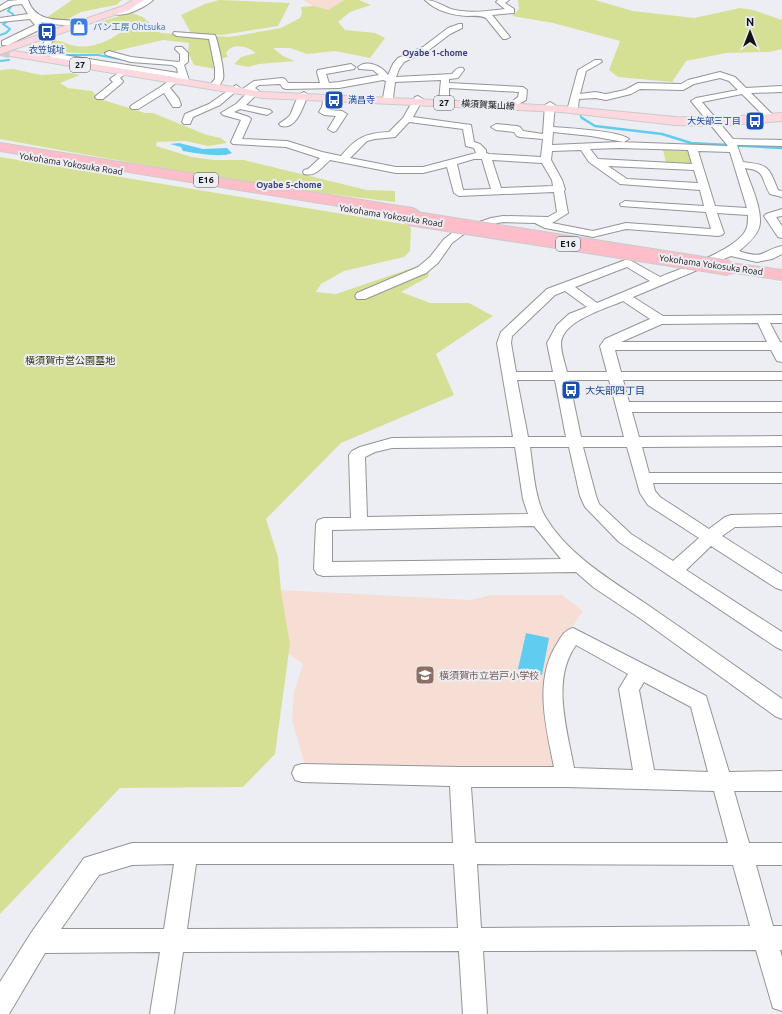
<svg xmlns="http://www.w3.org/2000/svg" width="782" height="1014" font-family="Ubuntu,'Noto Sans JP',sans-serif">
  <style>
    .education { fill: #f7ded5 }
    .green { fill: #d6e095 }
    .water { fill: #60ccf0 }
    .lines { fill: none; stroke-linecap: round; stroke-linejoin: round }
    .stream-far1 { stroke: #60ccf0; stroke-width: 2 }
    .stream { stroke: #60ccf0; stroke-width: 2.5 }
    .major-tunnel { stroke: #cccdd2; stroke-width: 10; stroke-dasharray: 10 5; stroke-linecap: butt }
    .minor-casing { stroke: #949499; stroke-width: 2 }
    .major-casing { stroke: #cbcbcb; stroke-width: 2 }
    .highway-casing { stroke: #cbcbcb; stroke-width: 2 }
    .minor { fill: #fff; fill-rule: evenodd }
    .major { fill: #fed8df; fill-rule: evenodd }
    .highway { fill: #fdbeca; fill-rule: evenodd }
    .highway-bridge-casing { stroke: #cbcbcb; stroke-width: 16; stroke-linecap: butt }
    .highway-bridge { stroke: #fdbeca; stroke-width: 14 }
    .labels { text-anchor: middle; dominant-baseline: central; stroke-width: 4; stroke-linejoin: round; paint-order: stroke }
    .far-shop-label { font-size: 9px; fill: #366cbe; stroke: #edeef3; text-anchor: start }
    .far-transit-label { font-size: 9px; fill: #164399; stroke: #edeef3 }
    .far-neighbourhood-label { font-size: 9px; font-weight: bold; fill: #3b417d; stroke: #edeef3 }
    .shield { fill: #edeef3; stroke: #545457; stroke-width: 1 }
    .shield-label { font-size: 9px; font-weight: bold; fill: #121214 }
    .far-street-label { font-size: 9px; fill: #121214; stroke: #edeef3 }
    .park-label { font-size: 10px; fill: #333611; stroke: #edeef3 }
    .transit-label { font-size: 10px; fill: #164399; stroke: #edeef3; text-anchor: start }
    .education-label { font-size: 10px; fill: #785e54; stroke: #edeef3; text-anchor: start }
  </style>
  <rect width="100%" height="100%" fill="#edeef3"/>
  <path class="education" d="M303,0H343L330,12H322Z
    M263,589L471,600L491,595H562L583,611L566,636L552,666L560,769L308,774L292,721L294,692L303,664L271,642Z"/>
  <path class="green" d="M72,0H122L116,5L81,12L64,21L52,20L46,18Z
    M219,0L290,3L278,26L222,35L191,33L181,15L205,4Z
    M344,0H359L371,5L350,12L338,22L345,30L375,33L385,38L370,58L335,51L307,54L290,48H273L283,56L295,61L259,64L248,67L234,64L241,57L256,53C248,46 232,42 226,53L228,57L223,58L215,69L194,65L188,53L189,43L163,40L103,54L55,52L48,41C59,38 66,45 76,46C91,49 113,40 123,30L97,26L96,23L130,13L135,14L143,17L160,33L230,37L281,28L300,18L302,14L301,7L314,6L328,10Z
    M518,0H595L633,11L694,18L740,8L753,10L782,20V49L769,52L726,53L686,61L672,82L618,77L609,70L620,41L553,23L512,16L519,9Z
    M13,69L41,75L72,73L80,75L60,83L68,88L92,91L100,99L145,113H153L207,135L221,138L227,143L208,146L186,141L157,142L156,146L192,157L214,160H244L367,190L395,191V202C263,187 131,163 0,139V70Z
    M663,150L689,151L693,164L666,163Z
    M0,157L409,225L411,229L410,251L404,257L344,271L321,284L316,292L336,294L424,264L429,272L428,277L401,292L430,303H469L493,316L436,354L454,395L341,443L266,519L278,557L281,591L290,644L275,754L243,787L120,788L0,914Z"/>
  <path class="water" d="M179,143L203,149L227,148L232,153C222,158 195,153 183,151L181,147L170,144Z
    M526,633L549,638L542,675L518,669Z"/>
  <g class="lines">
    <path class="stream-far1" d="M0,35L6,33L10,29L3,24L12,19L13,14L8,11L13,3L12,0H8
      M47,55H98L130,61
      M0,61L9,60
      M580,113L581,117L584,119"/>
    <path class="stream" d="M582,118L595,126L662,134L691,143L782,148"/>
    <path class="major-tunnel" d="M0,51L14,54"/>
    <defs>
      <path id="minor" d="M18,0H28C36,24 61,19 82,21L86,23C80,28 50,24 41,22L44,26L43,28L8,45H2V41L35,25L30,19L0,22V18L28,14L22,4L13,5L0,11V6L8,1Z
        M143,0H153C144,8 121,20 111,12L115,10L123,11Z
        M425,0C436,0 442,6 451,9C468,14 487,11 505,9L496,2L498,0H509L505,3L514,9V13L492,15L510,37L506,39H503L486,18C480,15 474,16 467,16C452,15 436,11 425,0Z
        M459,24H462V28L450,34L429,50L404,62L399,69L396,77L452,74C456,70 457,67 463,68L464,70L458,78L449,79V83L523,87L527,90L526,100L515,106L510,103L518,97L519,92L449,88V100L444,103L439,100L441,80L395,82L393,98L388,101L383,98L386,81L383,80L339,88L286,89L283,88L280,84L259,85L255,88L259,91L258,93L246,105L270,110L272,112L267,115L240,109L234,112L249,117L251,119L242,139L287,141L322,152L341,156C356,138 365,133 389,132L403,118L415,97L418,96L423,99L413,117L471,125L474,142L480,144L486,150V153L489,154L541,157L543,139L520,137L517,136L514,132L496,130L491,127L496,124L517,126L520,127L523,131L543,134L545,105L550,102L555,105L553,127C567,128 621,131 629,139L624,142L591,136L553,132L552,145L619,142L728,146L691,101L696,98L738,90L729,81L720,78L694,84L683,90L640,89L631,94L606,100L595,98L579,99L578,107L573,110L568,107L578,70L595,60H601L602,62L586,71L580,94L595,92L606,94L625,90L638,83L681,84L688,80L720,72L735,77L746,88L782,86V92L751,93L773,115L768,118L765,117L742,94L702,102L733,139L782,140V146L737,145L743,162C769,165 768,166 778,190L782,191V197L770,194C760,178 767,171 745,168C750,184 764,211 759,228C756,237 746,245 739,251C765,260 760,251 782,246V254L772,259L757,262L731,256L633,297L663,316L782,315V323H770L780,342H782V362L777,361L771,350H615L621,372H782V380H623L629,402H782V412H632L639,437L782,436V446L642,447L649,473H782V483H653L655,491L660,497L709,529L725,517L731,515L782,514V526L735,527L722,536L782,574V590L776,588L711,546L686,570L782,632V650L776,647L619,542L585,507L580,496L569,447H530C533,468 535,501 546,518C570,558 618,584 655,610C697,639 740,669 782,699V719L775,716L641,619L593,587L576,572L323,576L317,574L314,569L316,524L318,520L324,518H351L349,455L352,451L360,447L392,438L513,437L497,343L501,332L547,289L628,259L660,277C681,268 741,249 747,227C748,224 748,219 748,215L717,213L724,233L722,235L718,236L626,229L593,237L545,228L535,223L503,222L493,224L464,234L452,243L438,263L426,273L365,299H357L355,296L357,293L418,267L430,257L444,239L456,230L491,218L503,216L548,217L557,212L554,192L459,196L454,193L447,167L423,173H396L330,160C322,167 316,177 304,174L303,172L304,170L308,169L320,158L286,147L233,144L231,142L241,120L223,115L221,113L236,104L248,92H244L243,90L244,88L254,81L282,78L285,79L288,83H320L317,72L318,70L351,64L355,67L354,69L326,74L329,83L339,82L379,75L373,70L359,69L358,67C367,59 382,66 388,75L393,64L398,58L423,47L448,28ZM409,122L463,129L466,146L474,148L476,153L423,167H396L350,158L367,141L375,139L395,137ZM619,148L688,150L692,164L598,159L590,149ZM581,150L589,162L620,184L700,190L704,206L625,201L620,204L621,206L706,212L711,229L626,223L593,231L552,223L568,213L564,191L565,189L562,180L551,160L552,151ZM698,151L730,152L747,208L715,206ZM474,159H482L491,189L463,190L457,164ZM492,160L542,163L552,180L553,186L501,188ZM608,166L694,170L698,183L627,179ZM627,267L650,281L597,303L575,287ZM565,291L587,307L569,314L557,325L547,343L553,372H516L511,343L512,336L555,295ZM623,301L650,319L605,339L600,346L607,372H567C565,363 561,353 561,344C561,321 605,309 623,301ZM758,323L767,342H621L662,324ZM517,380H555L566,437H528ZM569,380H609L624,437H581ZM515,447L523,499L528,514L367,517L365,457L375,452L392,448ZM583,447H627L640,493L648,505L699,538L673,561L631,534L599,504L596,496ZM534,526L561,559L332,562V530Z
        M49,32H52L56,34L50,46L54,48L57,54L178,73L177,68L172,65L131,62L106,55L105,53L109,51L131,57L178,62L180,61V54L175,49L176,47H182L188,53V62L184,65L189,80L185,83L180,79L170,88L179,99L181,105L179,107H173L164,93L138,109H132L130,107L132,105L162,86L173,77L51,58L48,51L42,47Z
        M174,32L215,35C218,42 225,73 223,79C222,82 219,85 217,87H211L210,85L215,79V68L209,39L177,36L173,34Z
        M121,71L125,74L120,78L123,81L122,83L103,99H97L95,97L97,95L113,82L110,79Z
        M236,85L240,88L220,105L193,117L190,124H184L182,122L185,114L209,104Z
        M304,92L308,95C303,106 297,130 281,126L279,124C282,121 287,119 290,115C294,108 296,95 304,92Z
        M329,93L334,96L330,110L342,111L347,114L336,131L333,132L328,129L336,116L324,115L319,112L322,107L324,96Z
        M782,209V216L776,217L782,226V238L778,237L764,216L766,214Z
        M573,628L706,696L729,772L782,771V791H734L749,843H782V865H756L773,926H782V950H780L782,957V1011L773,1008L756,950L483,951L487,1014H463L459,951L183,952L174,1014H150L160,952L45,953L9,1014H0V982L31,933L84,858L132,843H453L450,786L302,782L295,780L292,773L295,766L302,764L460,767H554C546,727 533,679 558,642C562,635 565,630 573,628ZM576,645L628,674L619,689L633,770L574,768C567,729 551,680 576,645ZM644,682L691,707L708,772L654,770L639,690ZM471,787H566L714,791L728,843H475ZM174,864L164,929H61L99,875L132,865ZM196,864H454L458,928L187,929ZM477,864L733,865L750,926L481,928Z"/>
      <path id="major" d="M133,0H144L129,10L0,54V48L123,6Z
        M14,51L263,92L561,106L675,117L713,118L782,113V121L713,126L675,125L561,112L263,98L10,56L9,54L10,52Z"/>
      <path id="highway" d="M0,143L412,208L417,210L420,213L417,216L412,218L0,151Z
        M729,263L782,270V280L723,271L721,268L723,265Z"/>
    </defs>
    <use href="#minor" class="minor-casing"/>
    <use href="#major" class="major-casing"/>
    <use href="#highway" class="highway-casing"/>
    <use href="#minor" class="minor"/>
    <use href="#major" class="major"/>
    <use href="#highway" class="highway"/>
    <defs>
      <path id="highway-bridge" d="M409,218L729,268"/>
    </defs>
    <use href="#highway-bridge" class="highway-bridge-casing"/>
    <use href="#highway-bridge" class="highway-bridge"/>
  </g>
  <defs>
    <symbol id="shop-square" viewBox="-11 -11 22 22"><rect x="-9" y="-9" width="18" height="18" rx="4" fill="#3f7fe0" stroke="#edeef3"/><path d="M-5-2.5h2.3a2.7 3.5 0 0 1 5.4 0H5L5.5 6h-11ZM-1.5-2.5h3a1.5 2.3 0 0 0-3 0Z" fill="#fff"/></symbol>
    <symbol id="bus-square" viewBox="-11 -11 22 22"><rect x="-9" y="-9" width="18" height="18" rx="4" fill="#1a4fb4" stroke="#edeef3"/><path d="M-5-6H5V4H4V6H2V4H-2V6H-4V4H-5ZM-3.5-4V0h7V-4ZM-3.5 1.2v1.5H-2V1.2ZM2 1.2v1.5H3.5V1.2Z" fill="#fff"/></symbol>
    <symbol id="school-square" viewBox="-11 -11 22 22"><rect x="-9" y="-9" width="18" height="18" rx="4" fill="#8d6e63" stroke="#edeef3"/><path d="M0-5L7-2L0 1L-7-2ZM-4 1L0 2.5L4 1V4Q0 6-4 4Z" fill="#fff"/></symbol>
  </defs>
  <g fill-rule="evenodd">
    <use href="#shop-square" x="68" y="16" width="22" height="22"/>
    <use href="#bus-square" x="36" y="21" width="22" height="22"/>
    <use href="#bus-square" x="323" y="89" width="22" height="22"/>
    <use href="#bus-square" x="744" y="110" width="22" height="22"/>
    <use href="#bus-square" x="560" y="379" width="22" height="22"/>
    <use href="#school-square" x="414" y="664" width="22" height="22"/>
  </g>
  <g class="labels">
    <g class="far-shop-label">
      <text x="93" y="27">パン工房 Ohtsuka</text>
    </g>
    <g class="far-transit-label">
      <text x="47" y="50">衣笠城址</text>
      <text x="348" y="100" text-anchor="start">満昌寺</text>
      <text x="741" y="121" text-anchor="end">大矢部三丁目</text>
    </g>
    <g class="far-neighbourhood-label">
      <text x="435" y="53">Oyabe 1-chome</text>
      <text x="289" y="185">Oyabe 5-chome</text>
    </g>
    <g class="shield">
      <rect x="70" y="58" width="20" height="14" rx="3"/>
      <rect x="434" y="96" width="20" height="14" rx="3"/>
      <rect x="194" y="173" width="24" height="14" rx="3"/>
      <rect x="556" y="237" width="24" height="14" rx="3"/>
    </g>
    <g class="shield-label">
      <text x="80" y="65">27</text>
      <text x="444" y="103">27</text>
      <text x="206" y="180">E16</text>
      <text x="568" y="244">E16</text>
    </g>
    <g class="far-street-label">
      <text transform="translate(488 105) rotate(3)">横須賀葉山線</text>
      <text transform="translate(71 164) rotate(9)">Yokohama Yokosuka Road</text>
      <text transform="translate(391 216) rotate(9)">Yokohama Yokosuka Road</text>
      <text transform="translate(711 265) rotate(8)">Yokohama Yokosuka Road</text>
    </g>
    <g class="park-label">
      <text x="70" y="360">横須賀市営公園墓地</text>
    </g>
    <g class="transit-label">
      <text x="585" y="390">大矢部四丁目</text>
    </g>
    <g class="education-label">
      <text x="439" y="675">横須賀市立岩戸小学校</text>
    </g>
  </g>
  <g transform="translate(750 32)" stroke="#edeef3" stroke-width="3" paint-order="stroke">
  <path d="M0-3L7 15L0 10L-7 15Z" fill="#121214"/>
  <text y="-6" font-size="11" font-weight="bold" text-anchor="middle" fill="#121214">N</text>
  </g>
</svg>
